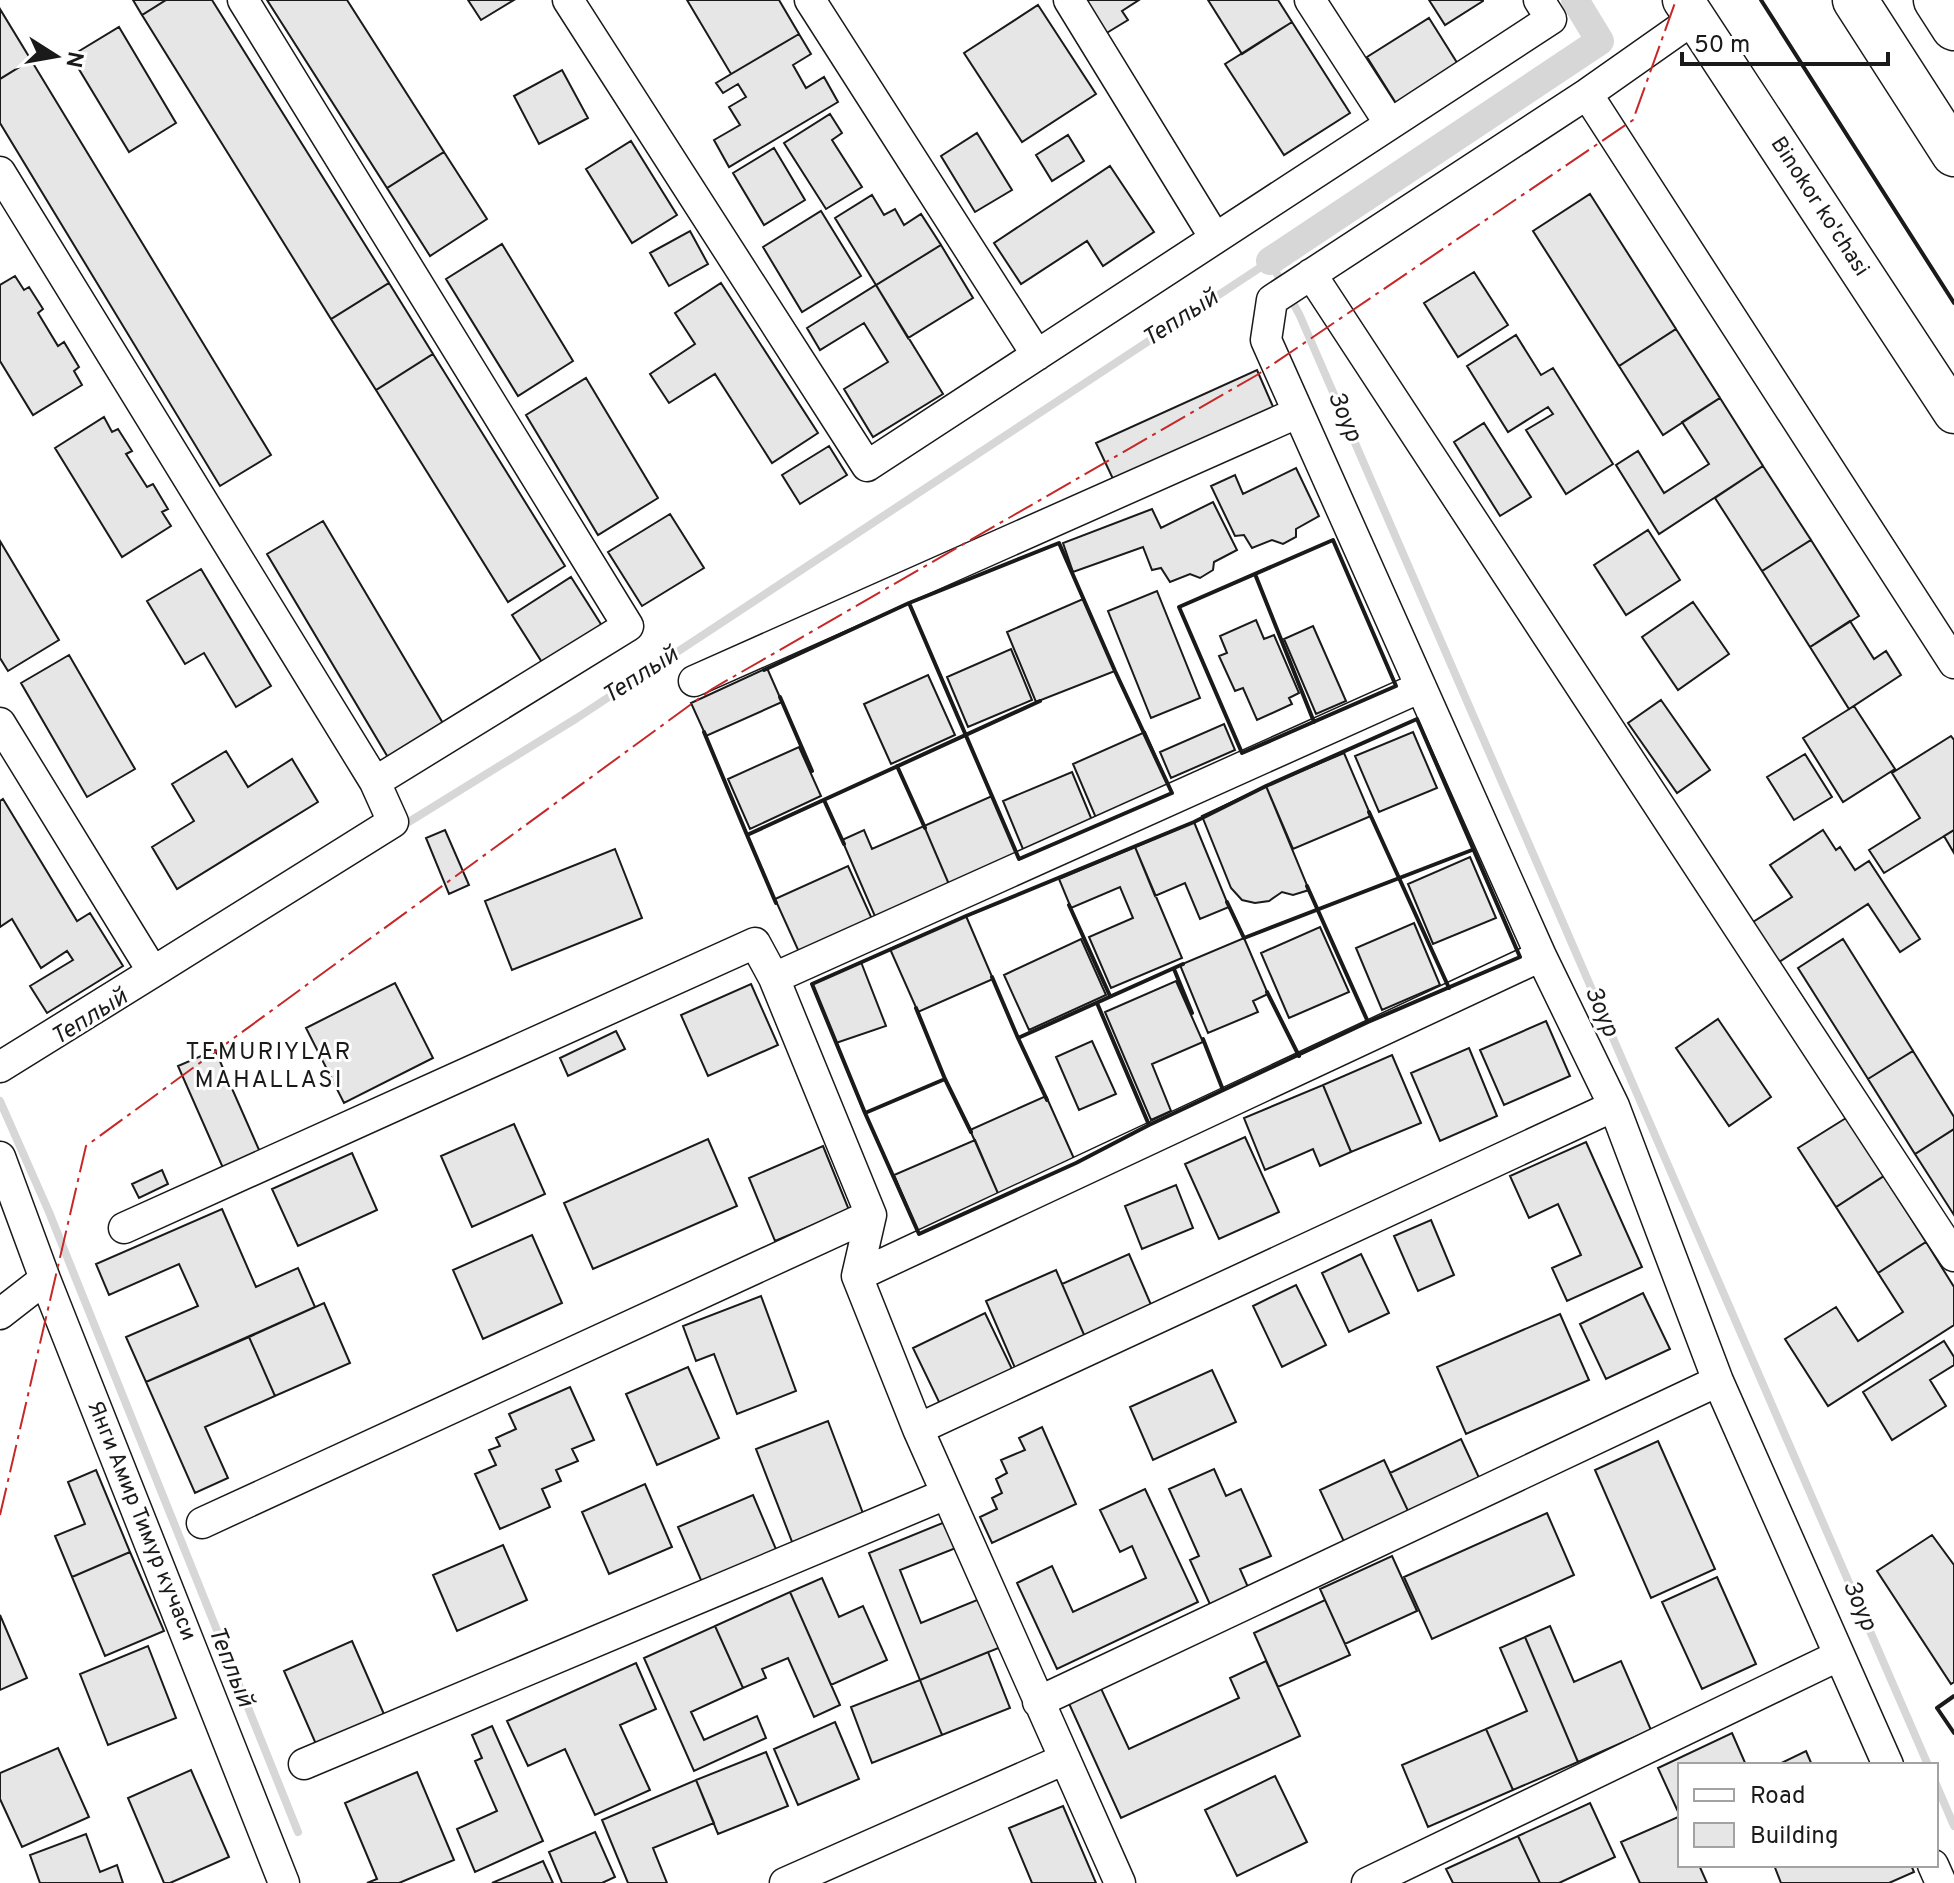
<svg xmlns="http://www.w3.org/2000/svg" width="1954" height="1883" font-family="Overpass,sans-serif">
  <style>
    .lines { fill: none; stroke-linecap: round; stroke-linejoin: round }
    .stream { stroke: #d7d7d7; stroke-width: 8 }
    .canal { stroke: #d7d7d7; stroke-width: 28 }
    .building { fill: #e6e6e6; stroke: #1a1a1a; stroke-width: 2 }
    .minor-casing { stroke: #1a1a1a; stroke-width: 33 }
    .major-casing { stroke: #1a1a1a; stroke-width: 43 }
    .highway-casing { stroke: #1a1a1a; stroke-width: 47 }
    .minor { stroke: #fff; stroke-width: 30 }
    .major { stroke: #fff; stroke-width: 40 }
    .highway { stroke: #fff; stroke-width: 44 }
    .wall { stroke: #1a1a1a; stroke-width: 4 }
    .power { stroke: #c62828; stroke-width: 2; stroke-dasharray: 28 6 4 6; stroke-linecap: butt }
    .labels { text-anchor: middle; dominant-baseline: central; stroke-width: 6; stroke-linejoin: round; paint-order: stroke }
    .street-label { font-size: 22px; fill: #1a1a1a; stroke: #fff }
    .water-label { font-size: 24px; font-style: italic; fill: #1a1a1a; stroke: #fff }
    .neighbourhood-label { font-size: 24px; letter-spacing: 2px; fill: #1a1a1a; stroke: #fff }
  </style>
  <rect width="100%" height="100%" fill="#fff"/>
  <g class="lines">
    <path class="stream" d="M1290,297L1300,316L1928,1765
      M399,828L577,718L1270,261L1283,285
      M0,1101L49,1212L298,1832
      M1936,1784L1954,1826"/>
    <path class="canal" d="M1270,261L1600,41L1575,0"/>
  </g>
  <path class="building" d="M133,0H166L142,15Z
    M166,0H212L389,283L331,319L142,15Z
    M267,0H347L444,152L387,188Z
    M468,0H514L481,20Z
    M687,0H779L799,34L731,74Z
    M1083,0H1139L1122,11L1128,20L1105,34Z
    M1208,0H1278L1292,22L1242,54Z
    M1429,0H1483V1L1445,25Z
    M1038,5L1096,94L1022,142L964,53Z
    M0,9L31,60L0,79Z
    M1429,18L1461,69L1399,108L1367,57Z
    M1292,22L1350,113L1284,155L1225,64Z
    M119,27L176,123L129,152L71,56Z
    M799,34L811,54L793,65L806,88L824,77L838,102L729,167L714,140L740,125L729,107L746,97L738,84L723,93L716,83Z
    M31,60L271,455L220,486L0,123V79Z
    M562,70L588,118L539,144L514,96Z
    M830,114L842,133L832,140L862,187L826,209L784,143Z
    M977,133L1012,190L975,212L941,156Z
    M1068,135L1084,161L1052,181L1036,155Z
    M631,141L677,215L632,243L586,169Z
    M774,148L805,200L764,225L733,173Z
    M444,152L487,219L430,256L387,188Z
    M1110,166L1154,232L1103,266L1087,241L1021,284L994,243Z
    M1590,194L1676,329L1619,366L1533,231Z
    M872,195L884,215L895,209L904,225L921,214L941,245L876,285L835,218Z
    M821,211L861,276L802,312L763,247Z
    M690,231L708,264L669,286L650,253Z
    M502,244L573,361L518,396L446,279Z
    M941,245L973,298L908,338L876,285Z
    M1474,272L1508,325L1458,357L1424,303Z
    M15,276L24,290L29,287L43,309L38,313L58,346L64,342L79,367L74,371L82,385L33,415L0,361V285Z
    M389,283L433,354L376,390L331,319Z
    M721,283L818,433L772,463L715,374L669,403L650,374L695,344L675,313Z
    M876,285L943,394L873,437L844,389L888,362L864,323L820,350L807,328Z
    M1676,329L1720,398L1663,435L1619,366Z
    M1516,335L1541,375L1553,368L1613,464L1566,494L1526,430L1553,414L1548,407L1508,432L1467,366Z
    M433,354L565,566L508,602L376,390Z
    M1257,370L1274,409L1114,481L1096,443Z
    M586,378L658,498L598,535L526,415Z
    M1720,398L1763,466L1659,534L1616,465L1638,451L1664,493L1709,464L1682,422Z
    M104,417L112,432L118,429L132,451L126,454L147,487L153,484L168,509L162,512L171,526L122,557L55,448Z
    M1484,423L1531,497L1500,516L1454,442Z
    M829,446L847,475L800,504L782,475Z
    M1763,466L1811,540L1762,571L1715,498Z
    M1296,468L1319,516L1296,529V537L1283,544L1272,540L1252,548L1244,535L1235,536L1211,486L1235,475L1243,494Z
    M1213,502L1237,550L1214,562L1213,570L1200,578L1190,574L1170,582L1161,568L1152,570L1143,547L1073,572L1063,543L1152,509L1161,528Z
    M670,514L704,568L642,606L608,552Z
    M323,521L444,725L389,759L267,554Z
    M1648,530L1680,580L1626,615L1594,565Z
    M1811,540L1859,616L1810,647L1762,571Z
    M0,541L59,640L8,671L0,658Z
    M201,569L271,686L236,707L204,653L185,664L147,601Z
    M571,577L604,629L545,667L512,615Z
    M1157,591L1200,698L1151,718L1108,611Z
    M1083,599L1115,671L1036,702L1007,632Z
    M1693,602L1729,654L1678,690L1642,637Z
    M1256,620L1264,639L1274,635L1299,693L1289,698L1292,704L1257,720L1243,688L1235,691L1219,656L1227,653L1220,636Z
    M1850,621L1874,659L1886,651L1901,675L1849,709L1810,647Z
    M1313,626L1346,701L1316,714L1284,639Z
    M1011,649L1032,700L968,727L947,677Z
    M69,655L135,769L87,797L21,683Z
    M767,668L782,702L706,736L691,703Z
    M928,675L955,735L891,764L864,704Z
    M1661,700L1710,770L1677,793L1628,723Z
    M1854,706L1895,769L1843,802L1803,738Z
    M1224,724L1235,750L1171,778L1160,752Z
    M1145,732L1172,793L1099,825L1073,764Z
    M1413,732L1437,788L1379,812L1355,756Z
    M1951,736L1954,740V830L1884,873L1869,850L1920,818L1892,773Z
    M799,747L821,796L750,829L728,779Z
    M226,751L248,787L292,759L318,802L177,889L152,847L194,821L172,784Z
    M1344,753L1371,816L1293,849L1266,786Z
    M1805,754L1832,797L1794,820L1767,777Z
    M1072,772L1094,825L1025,854L1003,801Z
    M1266,786L1309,890L1293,895L1282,892L1269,901L1255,903L1242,900L1231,888L1202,816Z
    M992,796L1019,859L951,889L924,826Z
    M3,799L77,921L90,913L123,966L47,1013L30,986L73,960L67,951L41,968L12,919L0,927V801Z
    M1194,822L1229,907L1200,919L1185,883L1155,896L1135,847Z
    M924,826L951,889L877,921L842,840L864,830L872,849Z
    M445,830L469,885L449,894L426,838Z
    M1823,830L1836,850L1840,847L1855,870L1869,861L1920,939L1900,952L1868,904L1779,962L1753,922L1792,897L1770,865Z
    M1954,830V853L1944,836Z
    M1135,847L1182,958L1111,988L1089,937L1133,918L1120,887L1071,908L1059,879Z
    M615,849L642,918L512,970L485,901Z
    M1470,857L1496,918L1433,944L1408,884Z
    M848,866L872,919L799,952L775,899Z
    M966,916L993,979L918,1012L890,949Z
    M1414,923L1440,985L1382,1010L1356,948Z
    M1320,927L1349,992L1289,1018L1261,953Z
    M1244,938L1268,994L1253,1001L1258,1012L1208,1033L1180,965Z
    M1081,939L1106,995L1029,1030L1004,975Z
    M1843,939L1913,1051L1868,1079L1798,968Z
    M861,962L886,1026L836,1043L812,984Z
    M1176,981L1203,1042L1152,1064L1171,1111L1151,1120L1105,1012Z
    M395,983L433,1058L344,1103L306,1028Z
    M751,984L778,1045L708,1076L681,1015Z
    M1718,1019L1771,1097L1729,1126L1676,1048Z
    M1546,1021L1570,1076L1504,1105L1480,1050Z
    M616,1031L625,1049L568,1076L560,1058Z
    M1092,1041L1116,1094L1079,1110L1056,1057Z
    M1469,1048L1497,1116L1440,1141L1411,1073Z
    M215,1050L260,1152L223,1168L178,1066Z
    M1913,1051L1954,1117V1129L1915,1154L1868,1079Z
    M1392,1055L1421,1123L1351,1152L1323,1085Z
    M1323,1085L1351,1152L1320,1166L1313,1149L1265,1170L1244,1118Z
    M1046,1096L1076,1163L1000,1198L970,1130Z
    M1846,1118L1884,1176L1836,1207L1798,1148Z
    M514,1124L545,1194L472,1227L441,1156Z
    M1954,1129V1215L1915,1154Z
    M1245,1137L1279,1212L1219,1239L1185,1164Z
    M708,1139L737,1206L593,1269L564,1203Z
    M975,1140L1000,1198L919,1234L894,1175Z
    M1586,1142L1642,1267L1567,1301L1552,1268L1581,1255L1558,1204L1529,1218L1510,1176Z
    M823,1146L849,1210L775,1241L749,1178Z
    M352,1153L377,1210L298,1246L272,1189Z
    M162,1170L168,1184L139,1198L132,1184Z
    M1884,1176L1926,1242L1878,1273L1836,1207Z
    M1176,1185L1193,1228L1142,1249L1125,1206Z
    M222,1209L256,1287L298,1268L315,1307L146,1382L126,1337L198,1306L179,1264L109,1295L96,1264Z
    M1431,1220L1454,1275L1418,1291L1394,1236Z
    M532,1235L562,1303L483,1339L453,1270Z
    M1926,1242L1954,1287V1325L1828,1406L1785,1339L1836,1307L1858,1341L1903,1312L1878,1273Z
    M1129,1254L1152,1307L1085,1337L1062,1284Z
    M1361,1254L1389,1313L1349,1332L1322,1273Z
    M1056,1270L1085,1337L1015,1368L986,1301Z
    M1296,1285L1326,1345L1282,1367L1253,1306Z
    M1643,1293L1670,1349L1606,1379L1580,1324Z
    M761,1296L796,1391L737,1414L714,1354L696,1361L683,1326Z
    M324,1303L350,1363L275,1396L249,1337Z
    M985,1313L1012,1369L940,1404L913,1348Z
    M1560,1314L1589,1380L1466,1434L1437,1367Z
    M249,1337L275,1396L205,1427L228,1478L195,1493L146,1382Z
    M1944,1341L1954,1357V1365L1930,1380L1946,1406L1892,1440L1863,1392Z
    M688,1367L719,1438L657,1465L626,1394Z
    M1212,1370L1236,1422L1153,1460L1130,1407Z
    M570,1387L594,1440L572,1449L578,1461L556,1470L561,1481L542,1489L550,1507L500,1529L475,1474L496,1465L489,1450L500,1446L496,1438L516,1429L509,1414Z
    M828,1421L867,1524L796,1552L756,1449Z
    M1042,1427L1076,1504L992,1543L980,1517L997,1509L992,1498L1002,1493L996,1479L1007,1473L1001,1460L1025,1450L1019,1438Z
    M1461,1439L1481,1482L1410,1515L1390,1473Z
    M1658,1441L1715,1569L1651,1598L1595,1470Z
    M1384,1460L1410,1515L1346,1546L1320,1490Z
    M1214,1469L1226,1496L1241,1489L1271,1556L1240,1569L1251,1594L1213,1611L1190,1560L1199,1556L1169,1489Z
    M96,1470L130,1552L72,1577L55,1536L85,1524L68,1482Z
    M645,1484L672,1547L609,1574L582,1512Z
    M1145,1489L1198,1602L1057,1669L1017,1583L1052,1566L1073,1612L1146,1578L1132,1546L1120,1552L1100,1510Z
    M753,1495L778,1554L704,1587L678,1527Z
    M1547,1513L1574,1575L1432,1639L1404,1577Z
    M950,1520L961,1546L900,1570L921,1623L982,1598L1001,1647L920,1680L869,1553Z
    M1932,1535L1954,1565V1682L1951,1684L1877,1571Z
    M503,1545L527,1600L457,1631L433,1575Z
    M130,1552L164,1631L105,1656L72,1577Z
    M1392,1556L1417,1611L1345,1644L1320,1589Z
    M1717,1577L1756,1664L1702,1689L1662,1602Z
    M822,1578L839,1617L863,1606L887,1660L831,1685L790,1592Z
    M790,1592L840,1705L814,1717L788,1658L762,1669L766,1678L743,1688L715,1626Z
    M1325,1600L1350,1655L1278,1687L1254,1633Z
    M0,1615L27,1678L0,1690Z
    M715,1626L743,1688L691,1712L704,1740L757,1716L766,1738L694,1771L644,1658Z
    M1550,1626L1574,1682L1621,1661L1651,1730L1578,1762L1525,1637Z
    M1525,1637L1578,1762L1513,1790L1486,1729L1527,1711L1500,1648Z
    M352,1641L387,1721L319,1751L284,1671Z
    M148,1646L176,1718L108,1745L80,1674Z
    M988,1652L1010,1708L942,1735L920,1680Z
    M1266,1661L1300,1736L1121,1818L1066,1697L1098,1682L1129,1749L1239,1698L1230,1678Z
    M636,1663L656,1709L620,1725L650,1790L595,1815L565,1749L528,1766L507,1721Z
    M920,1680L942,1735L872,1763L851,1707Z
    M835,1722L859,1779L798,1805L774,1749Z
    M492,1726L543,1841L475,1872L457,1829L497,1811L475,1761L482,1758L472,1735Z
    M1486,1729L1513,1790L1428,1827L1402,1765Z
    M1732,1733L1746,1765H1680V1816L1658,1768Z
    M58,1748L89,1817L22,1847L0,1799V1773Z
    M1806,1751L1812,1765H1777Z
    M766,1752L788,1806L718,1834L696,1780Z
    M191,1770L229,1857L170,1883H164L128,1798Z
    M417,1772L454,1860L399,1883H367L377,1879L345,1803Z
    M1275,1776L1307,1842L1237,1876L1205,1810Z
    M696,1780L714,1823L653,1848L667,1883H628L602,1820Z
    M1590,1803L1615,1857L1559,1883H1540L1518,1836Z
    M1063,1806L1096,1883H1032L1009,1828Z
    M1678,1817L1680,1822V1865H1699L1707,1883H1640L1621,1842Z
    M595,1832L615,1877L602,1883H562L549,1852Z
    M86,1834L100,1872L117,1865L123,1883H40L30,1855Z
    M1518,1836L1540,1883H1453L1446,1869Z
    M543,1861L553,1883H492Z
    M1774,1865H1911L1914,1872L1889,1883H1781Z"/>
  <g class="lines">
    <defs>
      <path id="minor" d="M243,0L628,626L375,782
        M568,0L867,466L1551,19L1539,0
        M810,0L1037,355
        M1069,0L1215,238
        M1310,0L1390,124
        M1695,18L1587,94L1272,300L1266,340L1541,956L1614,1106L1718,1381L1888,1765
        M1587,94L1954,663
        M0,172L375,782L393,822L153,972
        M1311,274L1954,1256
        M694,681L1297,413
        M0,723L153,972L0,1067
        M774,978L871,1215L857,1276L918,1429L1120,1883
        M0,1157L45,1279L284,1883
        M124,1228L755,943L774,978L1421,687
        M857,1276L1541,956
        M0,1314L45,1279
        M918,1429L1614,1106
        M202,1523L871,1215
        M1038,1702L1718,1381
        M304,1764L946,1494
        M1933,1865L1941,1883
        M785,1883L1065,1759
        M1367,1883L1838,1656"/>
      <path id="major" d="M1683,0L1954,413"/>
      <path id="highway" d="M1855,0L1954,154
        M1936,0L1954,28"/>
    </defs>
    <use href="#minor" class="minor-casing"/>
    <use href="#major" class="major-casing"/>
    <use href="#highway" class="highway-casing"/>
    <use href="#minor" class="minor"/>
    <use href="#major" class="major"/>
    <use href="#highway" class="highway"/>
    <path class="wall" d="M1761,0L1954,303
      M1333,540L1396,686L1242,753L1179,607Z
      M1059,543L1115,671L1172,793L1019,859L909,603Z
      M1255,574L1314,722
      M764,670L909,603
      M780,697L812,771
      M1417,719L1520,957L1368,1022L1149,1125L1076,1163L919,1234L865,1113L812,984L966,916L1194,822L1266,786Z
      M704,732L747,835
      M897,766L925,828
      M824,800L844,844
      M1369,812L1449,988
      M1307,886L1368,1022
      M1227,902L1244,938L1472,850
      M776,903L747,835L1040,701
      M1069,905L1110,996
      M1174,969L1192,1013
      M992,977L1018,1038L1183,964
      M1267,992L1299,1056
      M1097,1003L1149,1125
      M916,1008L945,1079L971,1132
      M1018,1038L1047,1100
      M1203,1039L1223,1090
      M865,1113L945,1079
      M1954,1696L1937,1708L1954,1733"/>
    <path class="power" d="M0,1515L86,1146L712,689L1257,375L1633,120L1676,0"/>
  </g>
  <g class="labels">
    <g class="street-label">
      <text transform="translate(1819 207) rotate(57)">Binokor ko'chasi</text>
      <text transform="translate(141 1521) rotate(68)">Янги Амир Тимур кучаси</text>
    </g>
    <g class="water-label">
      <text transform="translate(1181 319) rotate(-33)">Теплый</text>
      <text transform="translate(1344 417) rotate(67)">Зоур</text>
      <text transform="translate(641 676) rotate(-33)">Теплый</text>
      <text transform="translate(1601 1012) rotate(67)">Зоур</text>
      <text transform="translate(90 1018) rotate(-32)">Теплый</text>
      <text transform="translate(1859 1606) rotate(67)">Зоур</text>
      <text transform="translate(230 1667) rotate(68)">Теплый</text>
    </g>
    <g class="neighbourhood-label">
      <text x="269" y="1053">TEMURIYLAR<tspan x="269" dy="28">MAHALLASI</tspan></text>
    </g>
  </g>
  <rect x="1678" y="1763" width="260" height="104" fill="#ffffff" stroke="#a3a3a3" stroke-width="2"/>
  <rect x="1694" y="1789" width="40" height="12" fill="#ffffff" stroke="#a3a3a3" stroke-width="2"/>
  <text x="1750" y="1803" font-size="24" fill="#1a1a1a">Road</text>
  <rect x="1694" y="1823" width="40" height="24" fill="#e6e6e6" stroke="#a3a3a3" stroke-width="2"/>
  <text x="1750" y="1843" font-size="24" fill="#1a1a1a">Building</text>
  <g transform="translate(56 56) rotate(101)" stroke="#ffffff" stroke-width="6" paint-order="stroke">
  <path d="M0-6L14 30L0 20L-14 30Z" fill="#1a1a1a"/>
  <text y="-12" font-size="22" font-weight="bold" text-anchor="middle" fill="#1a1a1a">N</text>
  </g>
  <path d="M1682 52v12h206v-12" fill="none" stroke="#1a1a1a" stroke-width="4"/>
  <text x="1694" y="52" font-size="24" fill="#1a1a1a" stroke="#ffffff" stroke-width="6" paint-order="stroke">50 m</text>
</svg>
